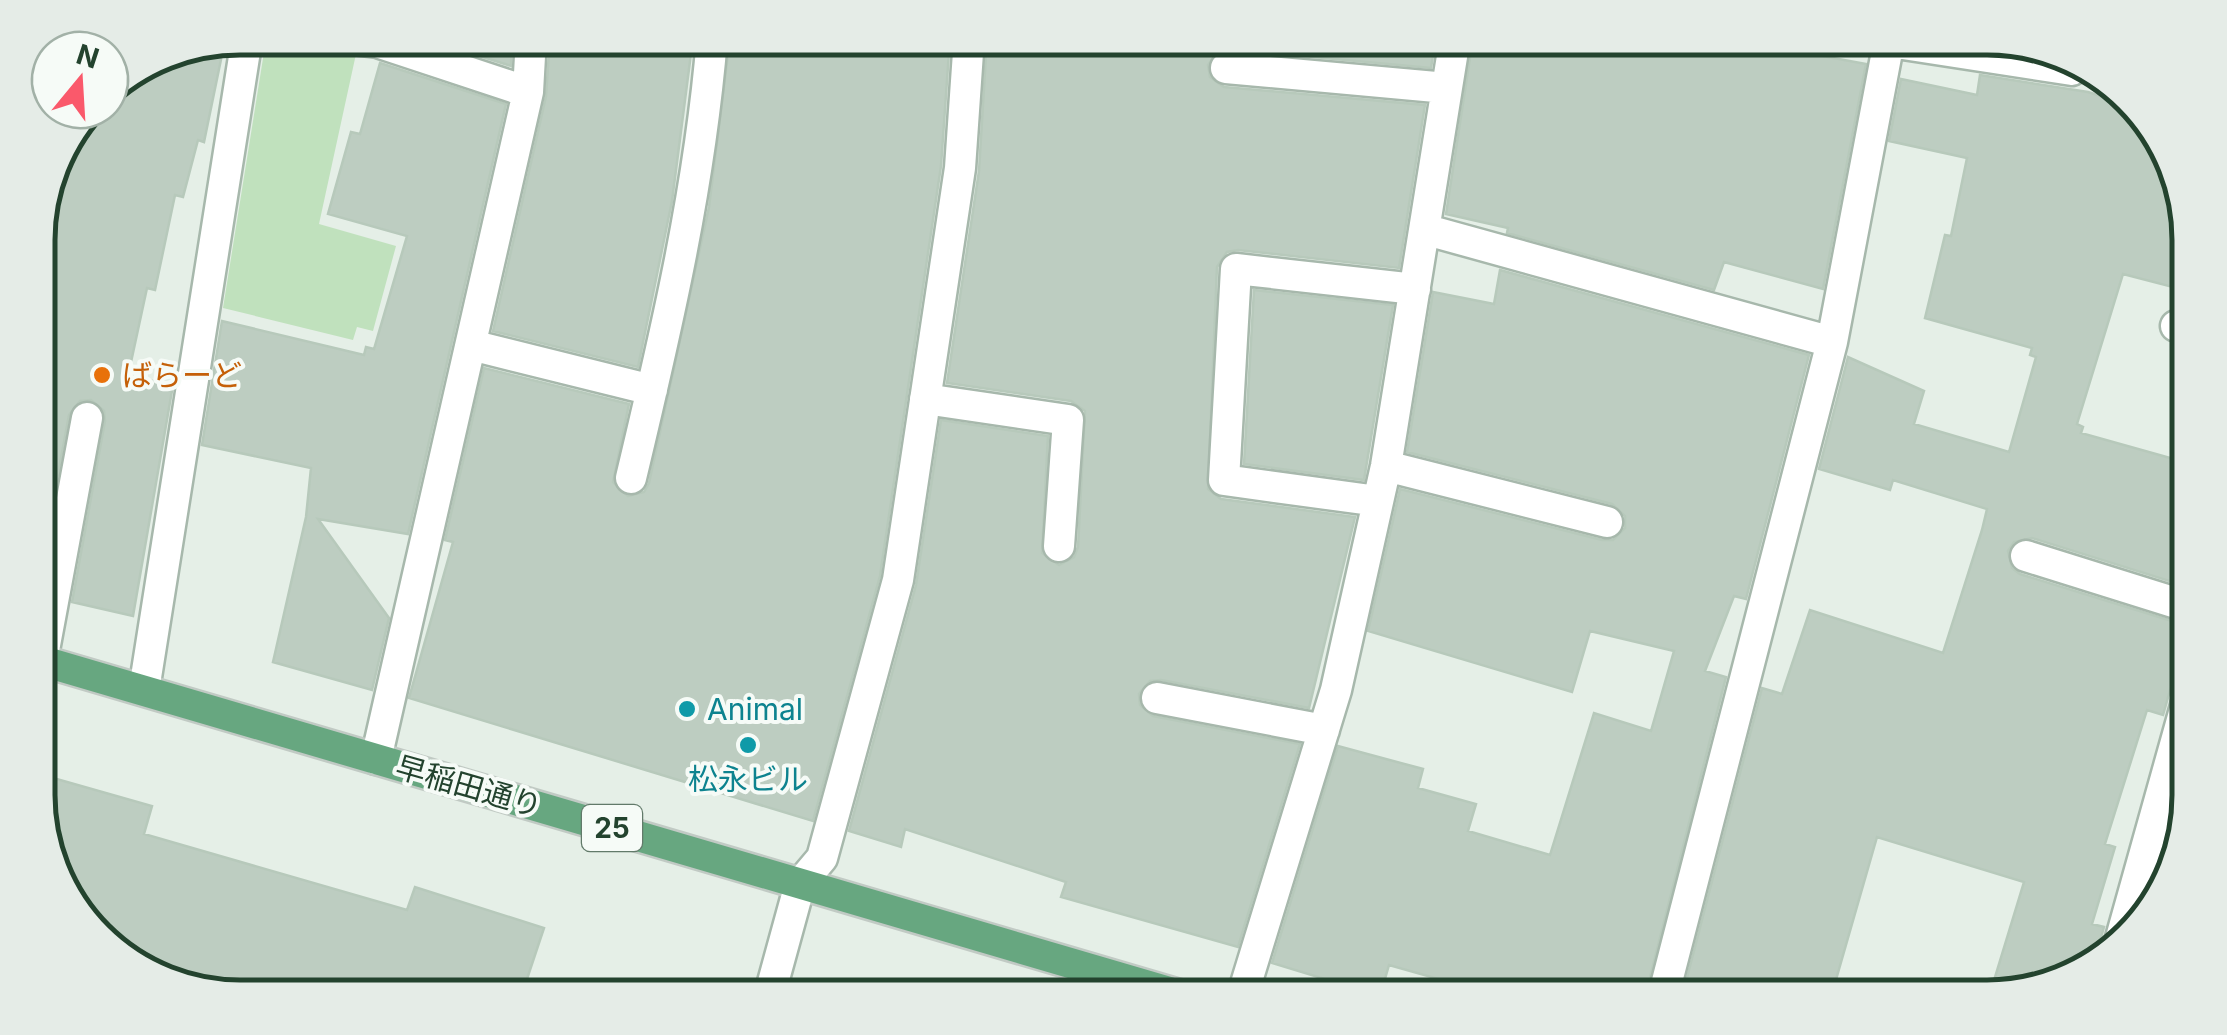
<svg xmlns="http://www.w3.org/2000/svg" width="2227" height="1035" font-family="Inter,'Noto Sans JP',sans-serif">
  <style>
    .green { fill: #c0e1bd }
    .building { fill: #bdcdc1; stroke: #b7c9bb; stroke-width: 2.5 }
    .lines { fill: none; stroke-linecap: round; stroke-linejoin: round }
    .minor-casing { stroke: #a7b8ac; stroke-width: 35 }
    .major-casing { stroke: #c1cac4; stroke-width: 35 }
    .minor { stroke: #fff; stroke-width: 30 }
    .major { stroke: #67a780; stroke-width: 30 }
    .food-dot { fill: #e8710a; stroke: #f6fbf7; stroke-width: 4 }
    .culture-dot { fill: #0f9aa8; stroke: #f6fbf7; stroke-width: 4 }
    .labels { text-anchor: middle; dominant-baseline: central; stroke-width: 8; stroke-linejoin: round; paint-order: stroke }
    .shield { fill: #f6fbf7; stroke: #627a6a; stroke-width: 2.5 }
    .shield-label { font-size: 28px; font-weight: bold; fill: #23432e }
    .food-label { font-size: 30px; fill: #c56008; stroke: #f6fbf7; text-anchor: start }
    .culture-label { font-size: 30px; fill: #0d838f; stroke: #f6fbf7; text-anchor: start }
    .street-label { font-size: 30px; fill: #23432e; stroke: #f6fbf7 }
    .rim { fill: none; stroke: #23432e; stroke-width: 5 }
  </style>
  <rect width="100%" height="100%" fill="#e5efe7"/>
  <path class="green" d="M265,46L356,54L319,224L396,246L373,331L357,327L353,340L223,308Z"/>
  <path class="building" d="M423,38H512L511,66Z
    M550,38H693L672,201L638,367L493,331L546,96Z
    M730,38H950L941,166L880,576L813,821L409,698L453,542L445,540L484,368L629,404L613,482L628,496L644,492L649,483L709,207Z
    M987,38H1436L1431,68L1228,49L1217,52L1208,65L1210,77L1224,87L1425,105L1399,268L1238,250L1227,252L1217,267L1208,489L1221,499L1355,517L1309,708L1161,680L1150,681L1139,694L1140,705L1153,716L1300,744L1238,947L1061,897L1066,882L905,829L901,847L849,831L916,585L941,420L1048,436L1042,553L1059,565L1074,557L1078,547L1085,411L1071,401L947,383L979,171Z
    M1473,38H1726L1866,64L1823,289L1724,262L1714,290L1507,233L1508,228L1446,214Z
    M225,40L204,142L198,140L183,197L175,195L155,290L147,288L128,376L173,385L133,616L72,602L105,421L104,411L91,400L80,401L69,415L39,576L38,226L59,150L89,110H110V86L163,53Z
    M380,63L506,104L408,534L318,519L389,618L372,690L273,662L306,517L311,468L202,445L222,321L364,355L366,347L374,349L407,236L328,214L351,132L360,134Z
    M1980,75L2088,92L2133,106L2148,117L2188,213V291L2123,274L2077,424L2083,427L2081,433L2188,463L2189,563L2182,585L2032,538L2014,542L2008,551L2012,568L2020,574L2172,621L2183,645L2163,715L2147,710L2105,844L2115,847L2092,924L2104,927L2093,966L1989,997L2024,882L1877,837L1831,997H1682L1762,688L1782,694L1810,610L1943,653L1982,530L1987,509L1893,480L1890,490L1819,469L1848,357L1924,391L1914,424L2009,452L2036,357L2030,355L2032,348L1925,318L1945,235L1951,236L1967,158L1889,141L1901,79L1977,95Z
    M1500,270L1809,355L1746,599L1734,596L1705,671L1726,677L1645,997H1502L1389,965L1380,996L1272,963L1338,746L1423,769L1418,788L1476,804L1468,831L1550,855L1594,713L1651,731L1674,651L1590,631L1572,692L1368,631L1400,489L1602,540H1613L1625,528V516L1612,504L1407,452L1433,292L1494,304Z
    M1254,290L1393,305L1364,480L1244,464Z
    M39,774L152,806L144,834L407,910L415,887L544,928L521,997L240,998L162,982L79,918L39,822Z"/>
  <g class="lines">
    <defs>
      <path id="minor" d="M344,38L377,42L528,92
        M1864,38L2072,70L2073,60
        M1226,68L1447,88
        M1427,230L1832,342
        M2176,326L2188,329
        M471,345L652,390
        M925,399L1068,420L1059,546
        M1386,466L1607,522
        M631,478C666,332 700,187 712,38
        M1378,501L1224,480L1236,269L1415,289
        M2026,556L2189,607
        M42,661L87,418
        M144,690L247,38
        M1157,698L1324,730
        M376,759L528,92L531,38
        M2121,938L2189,695
        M769,997L800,884L822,858L898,580L960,168L969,38
        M1242,997L1336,690L1386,466L1455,38
        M1663,997L1832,342L1889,41"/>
      <path id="major" d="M39,660L1186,997"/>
    </defs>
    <use href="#minor" class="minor-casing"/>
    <use href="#major" class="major-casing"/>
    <use href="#minor" class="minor"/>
    <use href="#major" class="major"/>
  </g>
  <circle class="food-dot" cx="102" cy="375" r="10"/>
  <g class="culture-dot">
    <circle cx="687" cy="709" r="10"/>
    <circle cx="748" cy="745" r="10"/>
  </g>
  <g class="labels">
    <rect class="shield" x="582" y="805" width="60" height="46" rx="8"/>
    <g class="shield-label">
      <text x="612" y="828">25</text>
    </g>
    <g class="food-label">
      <text x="122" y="375">ばらーど</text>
    </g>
    <g class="culture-label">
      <text x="707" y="709">Animal</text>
      <text x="748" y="779" text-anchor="middle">松永ビル</text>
    </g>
    <g class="street-label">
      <text transform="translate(469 786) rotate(16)">早稲田通り</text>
    </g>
  </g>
  <path d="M0 0H2227V1035H0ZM240 55H1987A185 185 0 0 1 2172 240V795A185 185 0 0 1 1987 980H240A185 185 0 0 1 55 795V240A185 185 0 0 1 240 55Z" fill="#e5ece7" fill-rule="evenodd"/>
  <path class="rim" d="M240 55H1987A185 185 0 0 1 2172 240V795A185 185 0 0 1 1987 980H240A185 185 0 0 1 55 795V240A185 185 0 0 1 240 55Z"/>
  <g transform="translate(80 80) rotate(18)"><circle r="48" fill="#f6fbf7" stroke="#a2b1a7" stroke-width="2.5"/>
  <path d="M0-8L18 38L0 25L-18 38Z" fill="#fa596b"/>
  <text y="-15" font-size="28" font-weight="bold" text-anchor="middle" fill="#23432e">N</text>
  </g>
</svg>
